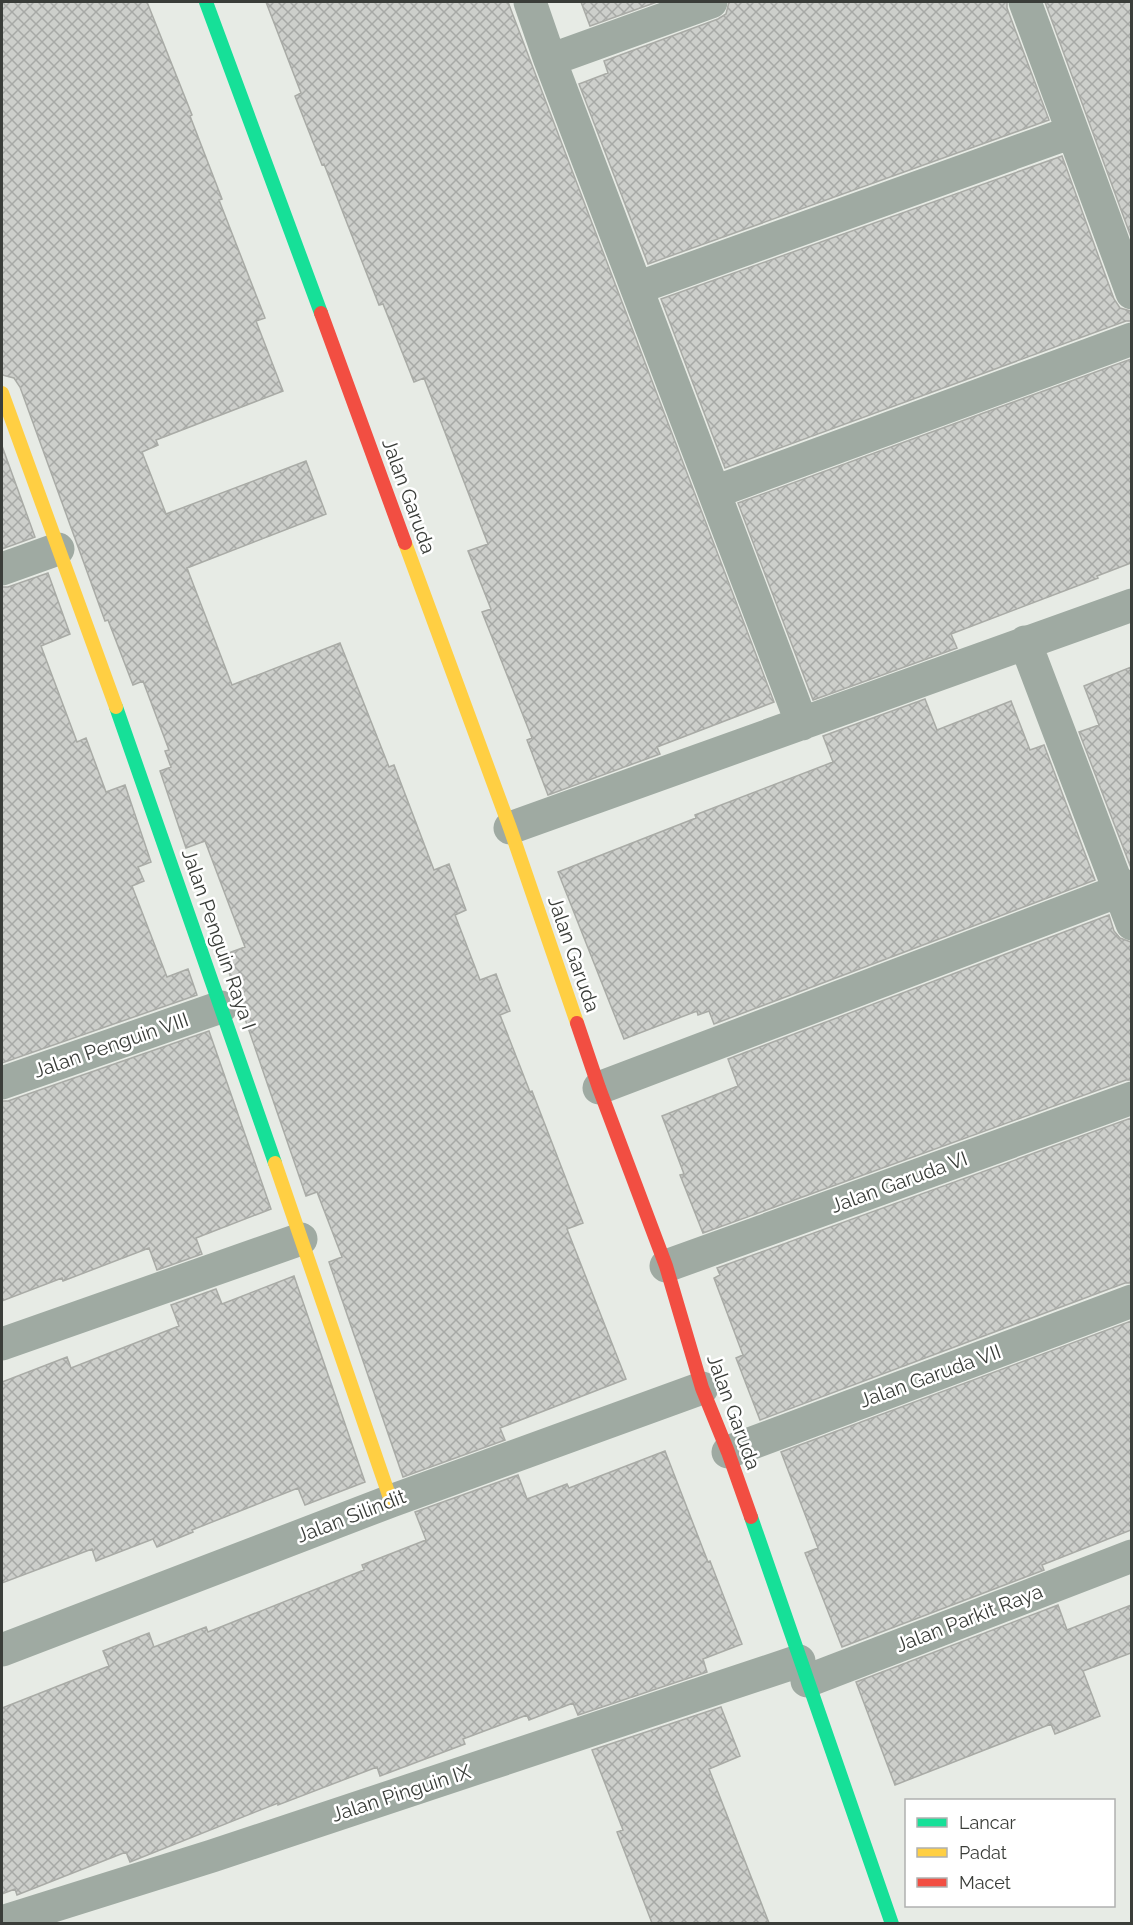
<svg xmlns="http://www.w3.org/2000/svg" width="1133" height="1925" font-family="Raleway,sans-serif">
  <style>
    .building { fill: url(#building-cross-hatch); stroke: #a9aba6; stroke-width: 1.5 }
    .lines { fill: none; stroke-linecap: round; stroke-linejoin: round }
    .street { stroke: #9faaa2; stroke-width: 33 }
    .fast { stroke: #16e098; stroke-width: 14 }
    .slow { stroke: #ffcf43; stroke-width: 14 }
    .jam { stroke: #f24e42; stroke-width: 14 }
    .labels { text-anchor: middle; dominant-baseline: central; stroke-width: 5; stroke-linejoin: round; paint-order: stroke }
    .street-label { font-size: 20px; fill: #3a3d39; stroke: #fff }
  </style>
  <defs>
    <pattern id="building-cross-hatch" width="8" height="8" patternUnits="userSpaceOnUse" patternTransform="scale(1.5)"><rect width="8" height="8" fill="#cdcfcb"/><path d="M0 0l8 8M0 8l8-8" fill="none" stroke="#a7a9a6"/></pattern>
  </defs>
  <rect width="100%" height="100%" fill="#e7ebe5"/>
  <path class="building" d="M2,2H147L192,115L190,116L222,199L219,200L265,318L256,321L283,391L156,440L158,445L142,452L166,514L306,461L326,514L187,568L232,685L340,643L389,767L394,765L434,870L449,864L466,910L455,915L480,980L496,974L510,1011L500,1015L530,1092L532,1091L583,1223L567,1229L626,1379L500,1428L505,1440L403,1477L329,1262L342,1257L317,1192L306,1196L223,955L245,947L205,841L186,848L160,771L171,767L165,751L169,750L143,681L133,685L108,620L105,621L20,387L14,378L2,375Z
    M266,2H508L774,702L657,747L660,754L548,795L527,740L532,738L482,612L491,609L468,551L488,544L424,378L414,382L383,304L379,305L324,164L322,165L295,96L301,93Z
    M581,2H657L590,26Z
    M729,2H1007V8L1049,120L648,264L579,84L608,73L604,61L718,19L726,14Z
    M1045,2H1131V237Z
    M1062,156L1114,299L1120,308L1131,311V321H1126L725,468L661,299Z
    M1131,359V563L1097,576L1098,578L951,634L957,648L813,700L738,503Z
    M2,446L35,537L2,549Z
    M48,573L70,634L41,646L77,742L86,738L106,792L125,785L151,862L138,867L144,881L132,886L167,977L188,969L197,995L2,1063V587H8Z
    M1131,667V868L1079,732L1099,725L1084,686Z
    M925,699L937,730L1011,701L1030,750L1044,745L1095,880L714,1024L709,1011L698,1015L697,1011L624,1039L558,872L696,818L695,815L833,762L823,736Z
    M1109,915L1114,931L1120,938L1131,942V1080H1126L703,1233L680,1175L684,1174L662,1116L738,1086L728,1059Z
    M209,1031L271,1209L196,1238L202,1254L157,1270L149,1248L63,1281L62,1278L2,1301V1101H8Z
    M1131,1118V1283H1125L760,1420L736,1358L743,1355L714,1278L720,1275L717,1268Z
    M294,1276L365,1482L305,1505L298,1488L192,1530L193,1532L157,1547L153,1539L96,1561L92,1549L2,1583V1382L67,1357L71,1368L179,1326L171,1305L216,1289L222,1304Z
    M1131,1321V1530L1042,1565L1044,1570L842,1647L805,1553L818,1548L781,1452Z
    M665,1451L708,1562L710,1561L742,1644L703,1659L707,1672L578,1715L573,1703L529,1720L527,1715L463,1739L465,1744L380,1776L377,1767L278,1805V1803L130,1862L126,1852L17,1895L15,1889L2,1894V1708L109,1666L103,1651L149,1633L154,1647L206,1627L208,1632L364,1570L362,1565L426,1540L415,1512L518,1475L527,1499L567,1484L569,1488Z
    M1058,1605L1067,1630L1131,1605V1653L1083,1671L1100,1716L1055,1734L1051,1724L895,1785L856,1682Z
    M721,1707L740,1756L709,1769L769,1923H652L617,1832L623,1830L592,1750Z"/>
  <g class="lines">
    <path class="street" d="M530,2L550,60L802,724
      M1025,2L1132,293
      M550,60L711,2
      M637,288L1072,132
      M715,492L1132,339
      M2,569L58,549
      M1025,642L1132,924
      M510,828L1132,605
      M2,1083L221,1007
      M599,1088L1132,886
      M666,1266L1132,1098
      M2,1344L301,1239
      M728,1452L1132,1301
      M2,1650L391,1501L702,1388
      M807,1681L1132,1556
      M2,1922L212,1856L799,1661"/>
    <path class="fast" d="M206,2L321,313
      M116,707L275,1163
      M751,1517L892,1924"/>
    <path class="slow" d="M2,393L116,707
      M405,543L510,828L577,1023
      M275,1163L391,1501"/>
    <path class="jam" d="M321,313L405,543
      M577,1023L599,1088L666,1266L702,1388L728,1452L751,1517"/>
  </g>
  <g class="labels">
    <g class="street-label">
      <text transform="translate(409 496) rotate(70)">Jalan Garuda</text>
      <text transform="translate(219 939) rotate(71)">Jalan Penguin Raya I</text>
      <text transform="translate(574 954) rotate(71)">Jalan Garuda</text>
      <text transform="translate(111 1045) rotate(-19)">Jalan Penguin VIII</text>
      <text transform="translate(899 1182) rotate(-20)">Jalan Garuda VI</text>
      <text transform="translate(930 1376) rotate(-20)">Jalan Garuda VII</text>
      <text transform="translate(734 1412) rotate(70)">Jalan Garuda</text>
      <text transform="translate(351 1516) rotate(-21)">Jalan Silindit</text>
      <text transform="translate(969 1618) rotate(-21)">Jalan Parkit Raya</text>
      <text transform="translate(401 1793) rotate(-18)">Jalan Pinguin IX</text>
    </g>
  </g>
  <rect width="1133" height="1925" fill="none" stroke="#3a3d39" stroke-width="6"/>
  <rect x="905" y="1799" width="210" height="108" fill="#ffffff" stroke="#b0b1b0" stroke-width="1.5"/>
  <rect x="917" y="1818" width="30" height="9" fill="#16e098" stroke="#b0b1b0" stroke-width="1.5"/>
  <text x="959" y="1829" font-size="18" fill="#3a3d39">Lancar</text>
  <rect x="917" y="1848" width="30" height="9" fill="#ffcf43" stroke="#b0b1b0" stroke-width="1.5"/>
  <text x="959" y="1859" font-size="18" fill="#3a3d39">Padat</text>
  <rect x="917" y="1878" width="30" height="9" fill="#f24e42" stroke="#b0b1b0" stroke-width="1.5"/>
  <text x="959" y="1889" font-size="18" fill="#3a3d39">Macet</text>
</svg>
